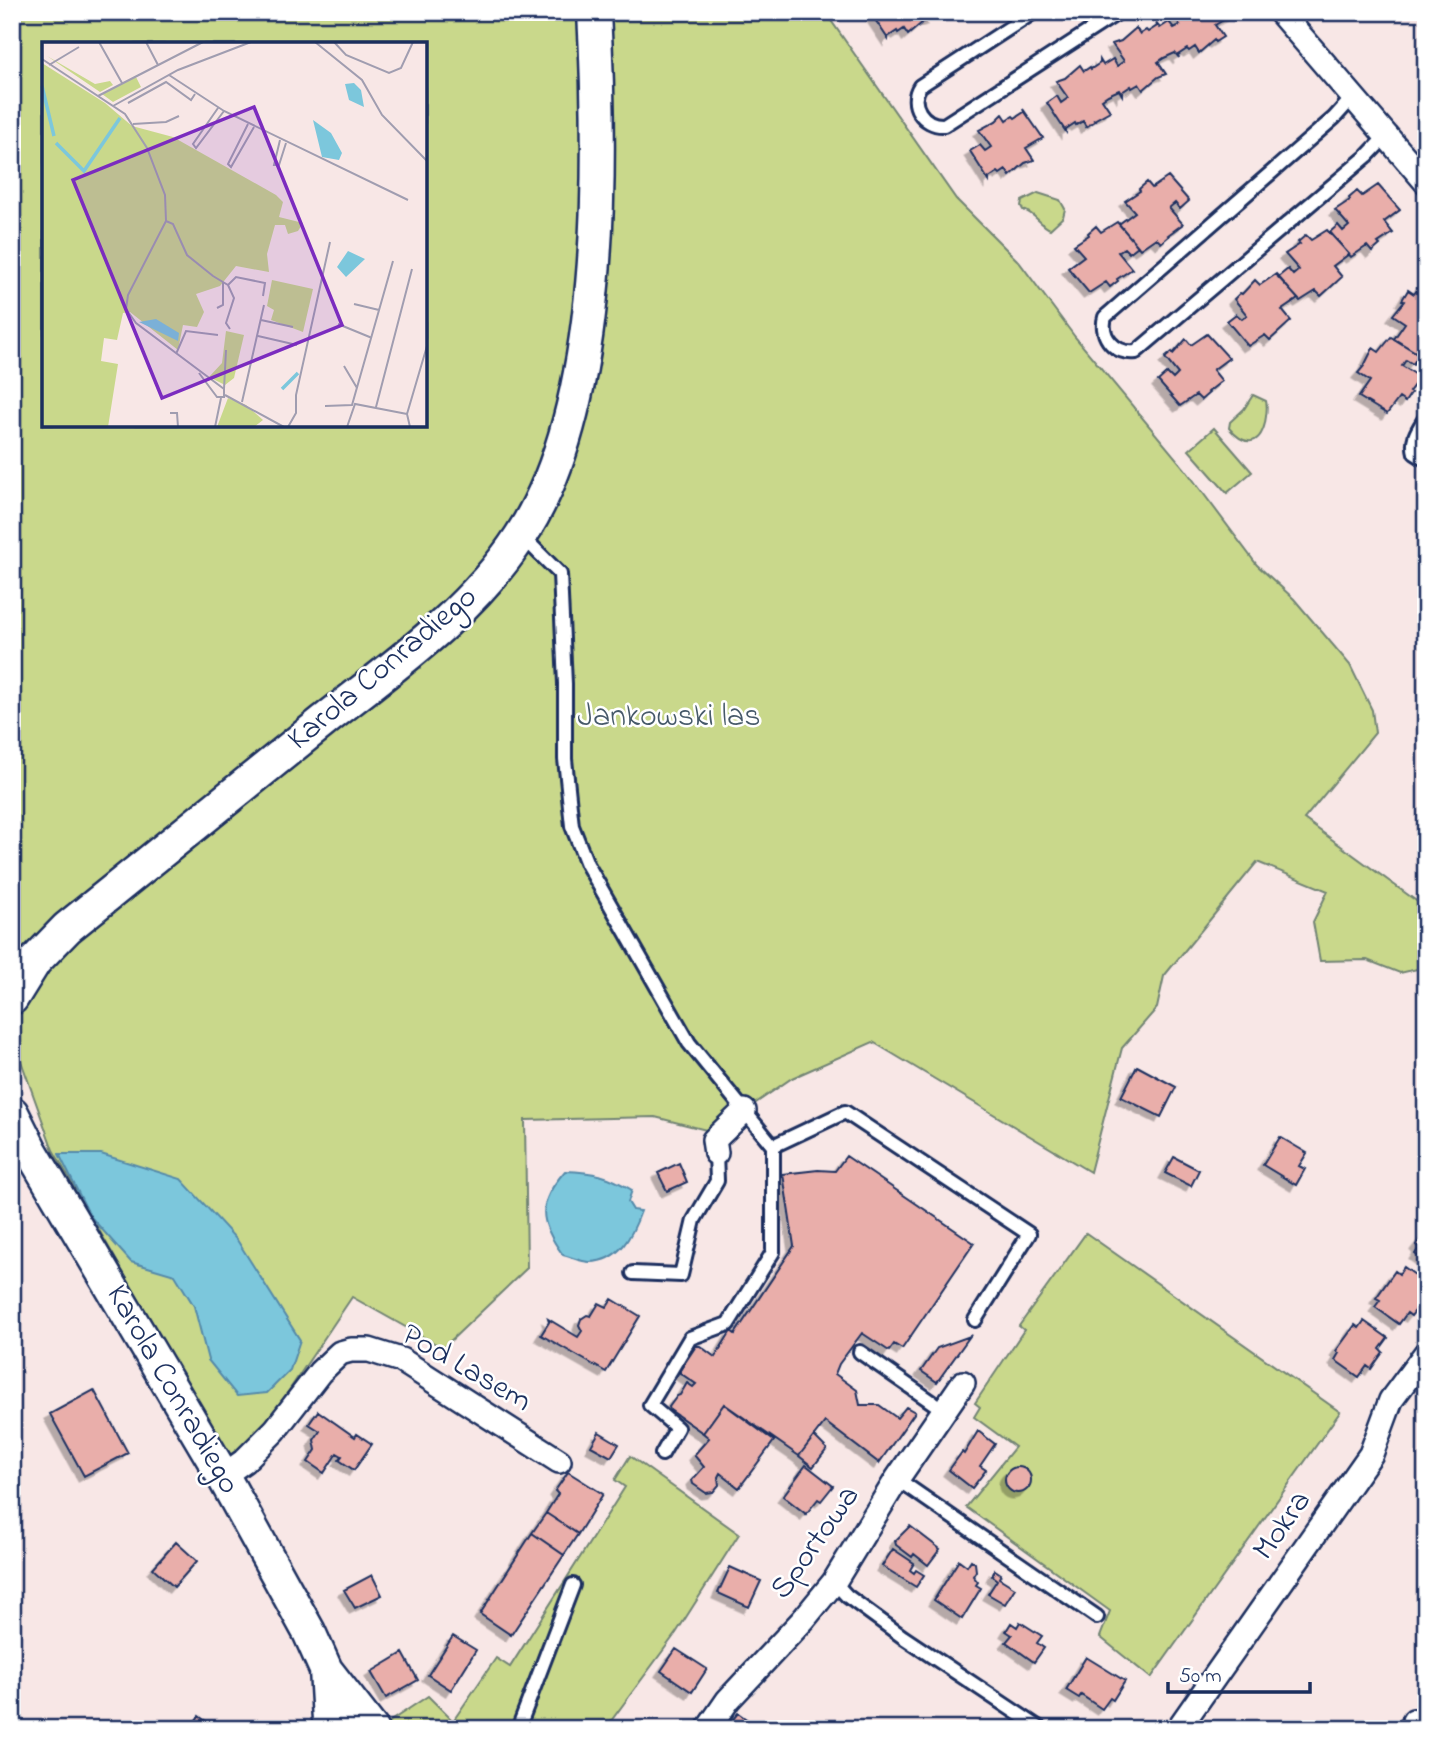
<svg xmlns="http://www.w3.org/2000/svg" width="1438" height="1741" font-family="'Indie Flower',sans-serif">
  <style>
    .green { fill: #c9d88b; stroke: #728474; stroke-width: 2; fill-rule: evenodd }
    .water { fill: #7cc7dc; stroke: #558aaa; stroke-width: 2 }
    .building { fill: #e9aeaa; stroke: #1b2f5e; stroke-width: 2; filter: url(#shadow) }
    .lines { fill: none; stroke-linecap: round; stroke-linejoin: round }
    .lane-casing { stroke: #1b2f5e; stroke-width: 18 }
    .street-casing { stroke: #1b2f5e; stroke-width: 28 }
    .secondary-casing { stroke: #1b2f5e; stroke-width: 37 }
    .lane { stroke: #fff; stroke-width: 12 }
    .street { stroke: #fff; stroke-width: 23 }
    .secondary { stroke: #fff; stroke-width: 32 }
    .labels { text-anchor: middle; dominant-baseline: central; stroke-width: 5; stroke-linejoin: round; paint-order: stroke }
    .street-label { font-size: 32px; fill: #1b2f5e; stroke: #fff }
    .park-label { font-size: 32px; fill: #465969; stroke: #fff }
    .inset-river { fill: none; stroke: #7cc7dc; stroke-width: 3.5 }
    .inset-road { fill: none; stroke: #a09db0; stroke-width: 2 }
    .view { fill: #7b2cbf; fill-opacity: 0.15; stroke: #7b2cbf; stroke-width: 3.5 }
    .inset-edge { fill: none; stroke: #1b2f5e; stroke-width: 3.5 }
  </style>
  <defs>
    <filter id="shadow"><feDropShadow dx="-5.5" dy="5.5" stdDeviation="0" flood-color="#0004"/></filter>
  </defs>
  <rect width="100%" height="100%" fill="#f8e7e6"/>
  <filter id="ink" filterUnits="userSpaceOnUse"><feTurbulence type="fractalNoise" baseFrequency=".0143" numOctaves="2"/><feDisplacementMap in="SourceGraphic" scale="14" xChannelSelector="R" yChannelSelector="G"/><feConvolveMatrix kernelMatrix="1 2 1 2 8 2 1 2 1" color-interpolation-filters="sRGB"/></filter>
  <g filter="url(#ink)">
    <path class="green" d="M12,12H825L956,199L1019,262L1075,337L1185,469L1257,565L1294,599L1350,665L1372,710L1375,733L1304,819L1426,908V967L1400,973L1367,960L1320,961L1313,922L1328,891L1257,862L1164,976L1157,1008L1122,1048L1090,1172L873,1042L792,1078L714,1132L655,1117L525,1120L527,1268L443,1348L352,1297L244,1457L227,1453L53,1150L21,1061L12,1059ZM44,44H425V425H44Z
      M1038,193L1060,200L1065,209L1063,217L1050,229C1039,224 1035,213 1023,210L1021,206L1022,201Z
      M1253,395L1266,401C1268,409 1266,415 1265,423C1259,448 1243,445 1229,428L1230,422L1244,409Z
      M1214,428L1252,472L1227,493L1189,450Z
      M1086,1233L1340,1412L1151,1678L1100,1637L1110,1611L966,1507L1015,1447L974,1417L980,1407L975,1403L1024,1330L1019,1326Z
      M630,1456L739,1534L676,1633L605,1729H385L383,1726L428,1696L453,1721L496,1658L510,1667L625,1487L615,1480Z"/>
    <path class="water" d="M59,1154H101L181,1179L237,1240L300,1340L290,1370L267,1393L237,1396L208,1360L194,1306L175,1275L131,1262L90,1216Z
      M565,1171C594,1172 607,1175 632,1190L628,1202L633,1210L641,1211C632,1236 620,1261 590,1262C582,1262 571,1257 563,1255C538,1221 537,1203 565,1171Z"/>
    <path class="building" d="M870,12H928L932,19L923,22L908,35L904,29L898,33L897,31L888,37V39Z
      M1172,12H1230L1232,15L1215,25L1223,37L1215,42L1214,40L1199,53L1195,47L1189,51L1187,49L1178,55L1179,58L1175,53L1164,58L1158,62L1166,74L1158,77L1143,90L1139,84L1132,88L1131,86L1122,92V95L1119,90L1108,95L1102,99L1110,111L1094,120L1095,121L1086,127L1083,121L1076,125L1075,123L1066,129V132L1047,103L1057,96L1061,103L1068,98L1056,81L1065,78L1080,65L1084,71L1090,67L1091,69L1100,63V60L1103,65L1113,59L1117,66L1124,61L1112,44L1121,41L1136,28L1140,34L1146,30L1148,32L1157,26L1156,23L1160,28L1169,22L1174,28L1180,25Z
      M1023,109L1043,138L1026,148L1034,160L1025,163L1010,176L1006,170L1000,174L998,172L989,178V181L970,151L980,145L985,151L991,147L979,130L996,121L1003,114L1007,120L1013,116L1015,118L1024,112Z
      M1168,177L1189,201L1180,209L1175,203L1169,208L1183,224L1168,235L1169,236L1161,243L1156,238L1140,249L1119,224L1135,212L1125,201L1140,191L1139,189L1147,182L1152,188Z
      M1378,185L1400,210L1384,222L1393,233L1378,243L1380,245L1372,252L1367,246L1351,257L1330,232L1338,225L1343,231L1349,226L1335,210L1350,200L1349,198L1357,191L1362,196Z
      M1117,222L1138,246L1129,253L1124,248L1118,252L1132,269L1117,279L1118,281L1110,287L1106,282L1089,293L1068,268L1084,256L1074,245L1089,235L1088,233L1096,226L1101,232Z
      M1327,230L1349,254L1333,266L1342,277L1321,296L1316,291L1300,301L1278,277L1288,269L1293,275L1299,270L1285,254L1300,244L1298,242L1306,235L1311,240Z
      M1276,274L1298,299L1282,310L1291,321L1270,340L1265,335L1248,346L1227,321L1236,314L1242,319L1247,315L1234,299L1240,293L1242,294L1255,280L1260,285Z
      M1426,279V349L1422,356L1394,339L1405,323L1393,315L1404,301L1402,300L1408,290L1414,294Z
      M1207,334L1229,358L1213,370L1222,381L1208,392L1209,393L1201,400L1196,395L1180,406L1158,381L1167,373L1173,379L1178,374L1165,358L1172,352L1173,354L1186,339L1191,345Z
      M1391,337L1419,354L1413,364L1406,360L1402,366L1420,377L1409,392L1411,393L1405,402L1399,398L1387,414L1359,397L1370,381L1358,373L1364,366L1373,348L1379,352Z
      M1137,1066L1176,1087L1161,1117L1121,1097Z
      M1280,1137L1307,1153L1299,1166L1305,1169L1296,1185L1263,1165Z
      M846,1156L974,1243L902,1349L894,1344L889,1351L862,1333L839,1364L835,1374L857,1390L860,1405H879L897,1418L906,1407L915,1412L879,1463L825,1422L799,1456L724,1404L703,1433L670,1410L669,1407L677,1396L680,1395L687,1383L693,1387L696,1384L680,1373V1370L696,1346H700L715,1357L731,1331L735,1334L794,1246L783,1174L818,1170L835,1171Z
      M1174,1157L1199,1170L1191,1186L1165,1173Z
      M679,1163L687,1182L667,1191L658,1173Z
      M1426,1232V1262L1415,1254L1419,1248L1416,1245Z
      M1404,1267L1426,1283V1287L1420,1296L1424,1299L1411,1316L1407,1313L1399,1324L1375,1307L1380,1300L1376,1298L1395,1271L1399,1274Z
      M612,1299L640,1316L606,1372L541,1335L549,1322L548,1319L578,1337L582,1331L579,1325L581,1319L587,1315L591,1316L599,1303L607,1307Z
      M1364,1321L1388,1338L1380,1349L1383,1352L1371,1369L1367,1366L1359,1377L1335,1360L1339,1353L1336,1351L1355,1325L1359,1328Z
      M970,1336L937,1382L921,1371L937,1348Z
      M94,1390L128,1453L84,1476L50,1414Z
      M724,1404L774,1441L739,1488L720,1473L718,1477L719,1485L713,1492L706,1493L693,1484L692,1480L704,1467L694,1455L709,1438L703,1433Z
      M318,1411L355,1437L357,1434L372,1444L354,1470L339,1460L342,1456L337,1453L324,1473L308,1462L316,1450L314,1440L320,1431L309,1424Z
      M978,1431L995,1444L980,1466L986,1470L972,1488L949,1470L962,1452L964,1454Z
      M599,1432L619,1444L611,1457L591,1446Z
      M814,1436L827,1449L813,1467L799,1456Z
      M806,1465L833,1486L821,1501L818,1499L806,1514L783,1496Z
      M1005 1480a13 13 0 1 1 26 0a13 13 0 1 1-26 0Z
      M568,1472L603,1494L578,1534L546,1513L558,1494L555,1491Z
      M546,1513L578,1534L564,1555L532,1533Z
      M910,1526L940,1549L928,1565L914,1554L912,1557L896,1545L895,1541Z
      M532,1533L564,1555L511,1635L480,1614Z
      M176,1542L197,1561L174,1587L153,1568Z
      M893,1549L914,1563L910,1570L914,1573L916,1570L924,1575L916,1587L882,1566Z
      M959,1560L967,1566L971,1560L975,1563L976,1571L973,1576L978,1582L976,1585L981,1588L962,1619L934,1600Z
      M730,1567L761,1581L749,1607L718,1593Z
      M995,1570L1001,1574L999,1578L1015,1588L1005,1604L988,1594L997,1580L992,1576Z
      M372,1575L382,1595L355,1608L344,1590Z
      M1020,1622L1042,1636L1037,1643L1044,1648L1034,1662L1006,1642L1012,1635L1006,1631L1011,1623L1017,1627Z
      M453,1636L476,1650L451,1690L428,1675Z
      M676,1649L707,1669L692,1692L661,1671Z
      M403,1653L418,1680L386,1698L371,1672Z
      M1086,1657L1125,1681L1113,1700L1110,1698L1102,1709L1081,1695L1079,1698L1066,1690Z
      M738,1713L749,1721L743,1729H725Z
      M199,1716L216,1729H189Z"/>
    <g class="lines">
      <defs>
        <path id="lane" d="M1034,12L920,86C908,104 923,126 944,125L1119,12
          M1353,97L1334,118L1105,317C1099,337 1116,355 1136,352L1367,156L1386,136
          M1426,417C1418,430 1411,438 1415,453L1426,460
          M522,536L560,574L565,684V759L572,826L587,864L689,1043L773,1146L845,1112L1029,1234L975,1320
          M633,1273L681,1275L694,1220L717,1181L716,1153
          M860,1352L945,1411
          M662,1454L677,1428L650,1405L690,1338L728,1324L773,1252V1146
          M897,1479L1097,1617
          M834,1582L847,1596L903,1637L1041,1729
          M518,1729L573,1585"/>
        <path id="street" d="M1280,12L1426,182
          M716,1153L714,1140L744,1111
          M223,1476L244,1461L275,1430L320,1372L340,1353L351,1350H369L401,1360L559,1461
          M1414,1721L1424,1729
          M708,1729L728,1700L803,1620L834,1582L897,1479L963,1383
          M1178,1729L1371,1454L1391,1400L1426,1353"/>
        <path id="secondary" d="M12,998L35,961L67,928C153,858 239,789 325,720C395,665 471,612 520,537C606,408 602,163 594,12
          M12,1113L31,1151L223,1476L309,1632L326,1670L372,1729
          M326,1670L329,1720L332,1729"/>
      </defs>
      <use href="#lane" class="lane-casing"/>
      <use href="#street" class="street-casing"/>
      <use href="#secondary" class="secondary-casing"/>
      <use href="#lane" class="lane"/>
      <use href="#street" class="street"/>
      <use href="#secondary" class="secondary"/>
    </g>
  </g>
  <g class="labels">
    <g class="street-label">
      <text transform="translate(383 669) rotate(-40)">Karola Conradiego</text>
      <text transform="translate(466 1369) rotate(30)">Pod Lasem</text>
      <text transform="translate(172 1390) rotate(60)">Karola Conradiego</text>
      <text transform="translate(1283 1526) rotate(-55)">Mokra</text>
      <text transform="translate(816 1543) rotate(-55)">Sportowa</text>
    </g>
    <g class="park-label">
      <text x="669" y="717">Jankowski las</text>
    </g>
  </g>
  <g transform="translate(42 42)">
    <rect width="385" height="385" fill="#f8e7e6"/>
    <path d="M5,14L53,42L68,39L71,43L58,50ZM0,21L63,61L90,84L131,95L234,153L241,160L237,175L261,181L256,189L246,192L243,183H233L225,212L227,230L194,224L178,244L154,252L162,270L155,285L141,283L136,308L88,270L81,271L75,298L62,296L59,319L76,322L66,385H0ZM94,35L99,45L71,60L60,52ZM230,238L271,247L261,290L229,278L232,268L225,264ZM184,289L202,293L192,336L183,343L167,335L180,321ZM186,356L204,363L221,378L212,385H175Z" fill="#c9d88b"/>
    <path d="M303,42L312,41L319,48L322,65L307,58ZM271,78L289,91L300,111L297,118L280,115ZM306,209L323,217L304,235L295,225ZM114,277L137,291L136,299L97,280Z" fill="#7cc7dc"/>
    <path class="inset-river" d="M0,44L12,94M14,101L42,129L78,76M240,347L256,331"/>
    <path class="inset-road" d="M57,0L80,41M104,0L116,23M273,0L320,38L340,73L385,119M292,0L304,13L347,31L359,26L371,0M0,17L83,72L105,106L123,153L124,179L86,253L84,267L94,281L182,347V355H175L157,331M7,23L37,5M127,33L182,69L366,158M56,54L161,0M86,61L124,40L149,58L153,52M71,64L136,28L209,0M176,66L151,102L154,106L182,69M91,82L124,80L137,74M206,82L186,122L189,125L212,85M238,98L232,123H237L244,101M124,179L131,182L145,213L171,234L186,243L194,235L223,241L221,254M186,243L192,256L184,281L188,287M312,262L337,268M175,266L181,263V240M219,278L251,285M296,282L330,296M216,294L255,303M134,312L144,289L176,293M302,324L315,346M182,347L184,308M183,353L242,385M200,360L222,263M283,364L310,363L351,219M334,365L370,227M128,371H135L136,385M173,385L179,356M246,385L254,371V353L288,200M305,385L313,362L365,372M368,385L365,372L385,304"/>
    <path class="view" d="M212,65L300,283L120,356L31,138Z"/>
    <rect width="385" height="385" class="inset-edge"/>
  </g>
  <rect width="1438" height="1741" fill="none" stroke="#fff" stroke-width="42"/>
  <rect x="21" y="21" width="1396" height="1699" fill="none" stroke="#1b2f5e" stroke-width="2.5" filter="url(#ink)"/>
  <path d="M1168 1682v10h142v-10" fill="none" stroke="#1b2f5e" stroke-width="3.5"/>
  <text x="1179" y="1682" font-size="21" fill="#1b2f5e" stroke="#ffffff" stroke-width="5" paint-order="stroke">50 m</text>
</svg>
